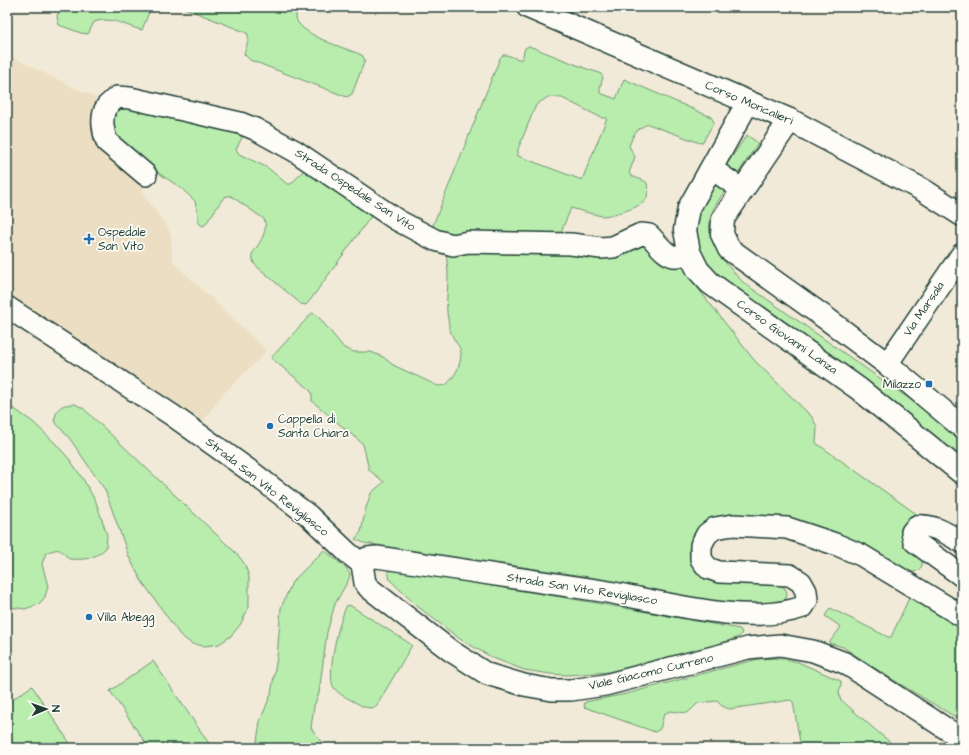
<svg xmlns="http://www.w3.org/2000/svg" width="969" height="755" font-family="'Architects Daughter',sans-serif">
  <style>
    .built { fill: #ebdec2 }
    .green { fill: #b9edae; stroke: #6c9571; fill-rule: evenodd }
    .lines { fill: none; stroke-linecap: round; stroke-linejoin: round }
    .minor-casing { stroke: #1f3d34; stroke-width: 24 }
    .tertiary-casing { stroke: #1f3d34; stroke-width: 25 }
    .secondary-casing { stroke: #1f3d34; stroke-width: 25 }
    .minor { stroke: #fdfcf7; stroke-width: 21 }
    .tertiary { stroke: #fdfcf7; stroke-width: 22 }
    .secondary { stroke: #fdfcf7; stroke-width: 22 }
    .poi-dot { fill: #1f6fb2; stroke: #fdfcf7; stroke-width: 1.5 }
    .labels { text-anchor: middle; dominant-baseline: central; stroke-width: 3.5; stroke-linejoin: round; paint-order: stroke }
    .street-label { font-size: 12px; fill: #1f3d34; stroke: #fdfcf7 }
    .poi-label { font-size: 12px; fill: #1f3d34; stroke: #fdfcf7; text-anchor: start }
  </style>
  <rect width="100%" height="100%" fill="#f2ead8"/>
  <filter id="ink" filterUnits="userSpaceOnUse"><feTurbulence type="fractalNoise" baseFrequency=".025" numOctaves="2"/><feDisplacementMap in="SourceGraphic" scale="8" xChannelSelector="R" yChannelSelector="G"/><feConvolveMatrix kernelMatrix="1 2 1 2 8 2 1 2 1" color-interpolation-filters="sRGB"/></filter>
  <g filter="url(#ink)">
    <path class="built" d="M8,55L79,90L93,96L98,102L145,182L143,189L145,197L167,227L171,235L172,254L174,263L265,349L264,354L223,394L203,421L7,296Z"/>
    <path class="green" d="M60,7H151L142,30C124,26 113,16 94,22L88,34L81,33L59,25L57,17Z
      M182,7H299C298,9 296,13 296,16C295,34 348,49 362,55L365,60L352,94L347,97L250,60L244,54L249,38L247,33Z
      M529,46L587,69L600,73L603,77L600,87V93L616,99L624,79L711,117L714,122L703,142L700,143L648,124C635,130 634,133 629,146L635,157L629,173C633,179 642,178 647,183C648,189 649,197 644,202C638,208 611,216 602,216C592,214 581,211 571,208L559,237L452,238L433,228V225L500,58L503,55C510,54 515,60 522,59L525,48ZM548,97L562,98L602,118H607L582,180L518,156V149L536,105Z
      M121,106L242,133V138L236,149L239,154L268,168L287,184H291L303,171L309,168L372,215L311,299L306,305L301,304L254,264L252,254C259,244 269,231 264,219L231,196H228L224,197L205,225L202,226L198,222V215L195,201L181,188L157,172L117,139L112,129L116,111Z
      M747,135L758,143L737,175L725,167Z
      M716,182L726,189C722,195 718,201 714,208C699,238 725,263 744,283L918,405L962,440V458L908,414L714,272L703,256L697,239V221L701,206Z
      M642,242L684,264L690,278L754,360L812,417L817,427L816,443L918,515L912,518L905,541L909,551L922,560V566C917,573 913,573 905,570L850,542L699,529L692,539L689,549L690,560L696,572L705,579L733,583L779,585L785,588L787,593L786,599L778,602L767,603L739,604L707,602L609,580L364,543L355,539L361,532L365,511L371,493L384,482L369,470L363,444L312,401V393L308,388L271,358L312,313L317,315L344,348L354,352H371L383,357L393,365L438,386L446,385C455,376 461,366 461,353C461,348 458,346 456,342C451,336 449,327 448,319C445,305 448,291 448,276C448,268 447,260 446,252Z
      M7,404L33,422L55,443L70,460L83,479L96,502L107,535L106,548C94,559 86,560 69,559C59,549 61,547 46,553L42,564L48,586L45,597L39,604L25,609L10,607L7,605Z
      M75,404L83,408L237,554L244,563L249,576V607L240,625L231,636L219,644L205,646L192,644L180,635L141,580L129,557L105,490L70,439L54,421C58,406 60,405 75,404Z
      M324,550L346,568L350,574L349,579L335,604L327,632L319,693L314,706L311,728L322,743L328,748H256L260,721L271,694L277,657L281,608L292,582Z
      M394,570L597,603L740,629L742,633L739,637L718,644L608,672L567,675L551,674L524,670L493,658L460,639L417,606L390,580L388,571Z
      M909,598H912L962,625V721L890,678L843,647L829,643L841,627L825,616L830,608L888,637H891Z
      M347,605L351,606L412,645L376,707C367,710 360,705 353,701C346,697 337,694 333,686C327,670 339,620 347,605Z
      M781,658L798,662L841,681V686L839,691L840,699L880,734L895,746V748H801L793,702L791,700L729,709L722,706L717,701L698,703L692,709L687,713L670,711L664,714L660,729L655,732L584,707L585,702L626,694L758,659Z
      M153,661L212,748H149L110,691Z
      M32,686L73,748H7V703Z"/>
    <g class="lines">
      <defs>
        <path id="minor" d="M711,168L742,190
          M146,175L107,142C103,132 100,116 107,106C110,103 114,100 117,97L130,98L240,123L255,129L295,151L397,220L435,240L453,245L468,242L571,244L601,248L613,247L641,234L649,235C656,241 666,258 677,256C681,256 685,253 689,252
          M7,307L172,415L253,473L308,515L348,553L362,564
          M887,364L962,254
          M962,542C947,534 934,524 917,526L912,532L914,541L962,576
          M362,564L367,558L377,557C452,568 527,580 602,591C661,601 746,627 803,607L807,600L806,591L801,582L790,575L719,572L708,568L701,559V545L707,534L715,528L733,525L787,528L835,544L861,555L962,616
          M362,564L365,583L369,588L451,651L487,674L524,685L552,690H571L605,685L748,648L780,645L813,651L845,663L962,739"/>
        <path id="tertiary" d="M748,102L689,208L685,230L689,252L698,270L710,283L859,389L962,473
          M790,120L723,219L722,234L729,249L827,319L887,364L962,427"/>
        <path id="secondary" d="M528,7L790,120L923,190L962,215"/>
      </defs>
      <use href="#minor" class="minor-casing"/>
      <use href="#tertiary" class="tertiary-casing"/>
      <use href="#secondary" class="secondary-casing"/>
      <use href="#minor" class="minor"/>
      <use href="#tertiary" class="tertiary"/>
      <use href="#secondary" class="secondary"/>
    </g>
  </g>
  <g class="poi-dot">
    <path d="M87 233h4v4h4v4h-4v4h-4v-4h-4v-4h4z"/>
    <rect x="925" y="380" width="8" height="8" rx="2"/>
    <circle cx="270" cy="426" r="4"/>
    <circle cx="89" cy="617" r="4"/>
  </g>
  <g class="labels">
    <g class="street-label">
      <text transform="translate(749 103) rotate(23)">Corso Moncalieri</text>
      <text transform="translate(355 190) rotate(33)">Strada Ospedale San Vito</text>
      <text transform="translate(924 309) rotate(-56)">Via Marsala</text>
      <text transform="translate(787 337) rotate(35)">Corso Giovanni Lanza</text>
      <text transform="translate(267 487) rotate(38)">Strada San Vito Revigliasco</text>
      <text transform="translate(582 589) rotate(9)">Strada San Vito Revigliasco</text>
      <text transform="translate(651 672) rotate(-13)">Viale Giacomo Curreno</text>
    </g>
    <g class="poi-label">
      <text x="98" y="232">Ospedale<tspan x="98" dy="14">San Vito</tspan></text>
      <text x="921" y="384" text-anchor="end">Milazzo</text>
      <text x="278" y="419">Cappella di<tspan x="278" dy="14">Santa Chiara</tspan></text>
      <text x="97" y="617">Villa Abegg</text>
    </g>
  </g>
  <rect width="969" height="755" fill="none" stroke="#fdfcf7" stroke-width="24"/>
  <rect x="12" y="12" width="945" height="731" fill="none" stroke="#1f3d34" stroke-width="1.5" filter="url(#ink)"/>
  <g transform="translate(46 709) rotate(88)" stroke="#fdfcf7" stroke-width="3" paint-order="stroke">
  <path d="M0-3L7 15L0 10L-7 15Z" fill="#1f3d34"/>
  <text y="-6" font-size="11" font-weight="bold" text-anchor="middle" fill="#1f3d34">N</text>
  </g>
</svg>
